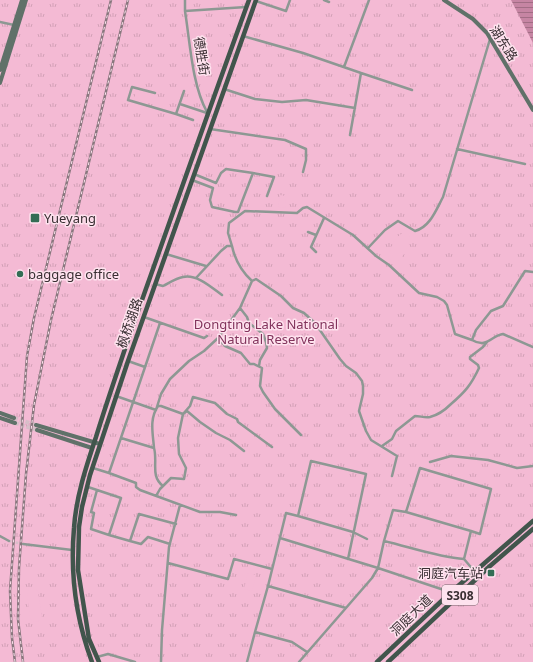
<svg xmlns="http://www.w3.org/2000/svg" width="533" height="662" font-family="'Noto Sans','Noto Sans SC',sans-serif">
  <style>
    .park { fill: url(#park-tufts) }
    .garden { fill: #f4bad4 }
    .water { fill: url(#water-rules) }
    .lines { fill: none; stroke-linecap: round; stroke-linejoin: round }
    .street-tunnel { stroke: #d7bec8; stroke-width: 2.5; stroke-dasharray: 2.5 1; stroke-linecap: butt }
    .secondary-tunnel { stroke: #d7bec8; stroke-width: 4; stroke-dasharray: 4 2; stroke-linecap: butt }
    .street { stroke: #8d9893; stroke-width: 2.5 }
    .secondary { stroke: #607169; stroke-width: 4 }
    .primary { stroke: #41554c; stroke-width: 4.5 }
    .rail-casing { stroke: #89777e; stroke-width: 2.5 }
    .rail { stroke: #fee2ee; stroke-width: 1; stroke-dasharray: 3; stroke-linecap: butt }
    .poi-dot { fill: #336d55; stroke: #fee2ee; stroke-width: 1.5 }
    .labels { text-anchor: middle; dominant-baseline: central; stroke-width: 3; stroke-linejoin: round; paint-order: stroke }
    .shield { fill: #fee2ee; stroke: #74646a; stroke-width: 1 }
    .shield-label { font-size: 12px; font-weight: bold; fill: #392e32 }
    .street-label { font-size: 13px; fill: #392e32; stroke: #fee2ee }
    .poi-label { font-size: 13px; fill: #392e32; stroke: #fee2ee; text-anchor: start }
    .park-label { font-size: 13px; fill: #82335c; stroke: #fee2ee }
  </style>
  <defs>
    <pattern id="park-tufts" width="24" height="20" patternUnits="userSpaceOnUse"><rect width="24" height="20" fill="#f4bad4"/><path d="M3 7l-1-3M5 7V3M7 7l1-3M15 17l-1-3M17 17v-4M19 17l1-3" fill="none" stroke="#d2a0b6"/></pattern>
    <pattern id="water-rules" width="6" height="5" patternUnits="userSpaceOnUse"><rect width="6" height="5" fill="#c685a3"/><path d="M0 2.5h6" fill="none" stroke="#a26d85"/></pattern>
  </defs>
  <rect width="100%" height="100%" fill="#fee2ee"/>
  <path class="park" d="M0,0H533V662H0Z"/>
  <path class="garden" d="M145,7L151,8L148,21L141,19Z
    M136,91L150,95L148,103L134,99Z
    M280,195L286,196L285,208L278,207Z
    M403,233L409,236C411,244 403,259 396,262L389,259C388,251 395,236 403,233Z
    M248,573L256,575L252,591L244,589Z
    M32,587L36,589L38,592L42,616L40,620L37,622L32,621L30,618L27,594L29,588Z"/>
  <path class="water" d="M511,0H533V43Z"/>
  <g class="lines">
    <path class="street-tunnel" d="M9,541L23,544"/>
    <path class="secondary-tunnel" d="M14,418L36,425
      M15,423L37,430"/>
    <path class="street" d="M185,0V11C190,42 192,85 207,112
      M324,0L329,2
      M256,1L286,11L290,0
      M185,11L246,7
      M0,22L14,25
      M243,36L303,53L361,73L350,135
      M344,67L369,0
      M361,73L412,90
      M224,89L255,99L282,102L306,100L355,108
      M184,91L176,114L193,120
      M155,93L132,87L128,100L176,114
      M180,104L207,113
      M210,129L285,140L306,149V160L303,172
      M457,149L525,164
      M253,173L274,177L267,196
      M192,180L213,188L210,200L212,207L235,212H238L253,173L226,169L221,173L216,183L194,174
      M308,232L316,235
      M232,246L228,233L229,223L245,211L297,213L303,208L307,207L353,235L376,256L389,265L419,293L437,297L444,301L447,305L455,334L472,340
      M368,248L385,230L398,221L415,231C430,227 436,210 443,197L490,39
      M316,252L311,247L324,218
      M166,254L206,266
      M533,272L525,271L503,306L491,311L476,330L472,340C487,349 492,335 503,334L533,347
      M196,278L221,251L227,246H232C235,260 241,271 252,281L256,279L281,296L293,308L304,313L315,323L340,359L346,366L356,373L362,381L363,386V394L359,411L366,431L371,440L397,456L392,476
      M155,284L163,286C169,283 176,278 183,277C197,274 211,287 222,295
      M240,308L247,317L249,323L263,334L266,342L267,348L260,360L259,366
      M144,317L204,338L207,336
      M218,338L225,346L241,353L250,364H254L262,368L260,386L263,392L275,409L301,435
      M128,361L145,367
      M116,396L156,410L161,394L170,379L189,361L204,351L218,338L240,308L252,281
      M121,438L154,448C158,462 150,476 163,486
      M382,446L392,439L396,431L415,416C420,416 425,418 430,417C438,415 445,410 451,404C465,392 471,385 479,368L478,365L470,359V357L483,347L487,342
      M154,448C153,434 149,419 158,406H161L183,414L187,411L200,422L216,433L230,440L244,451
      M430,462L451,456L488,460L517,468L533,466
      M93,468L109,473L160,323
      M109,473L136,483V487L140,490L200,512H220L236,515
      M88,487L121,498L109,535L130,541
      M97,490L91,512L94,513L91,529L109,535
      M156,496L160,489L171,478L184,479L186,468L179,454L178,438L183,414L190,406L193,397L215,403L227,414L237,419L238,422L272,447
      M406,512L420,468L491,489L480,534L471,531
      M298,516L353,532L367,539
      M0,536L9,541
      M280,538L378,568L384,541L393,510L406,512L471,531L464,559L475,572
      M384,541C410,547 437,557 464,559
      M23,544L72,550
      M170,544L148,537L141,544L130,541L139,514L176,524
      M168,563L228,579L234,559L272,569
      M346,608L268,586L286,513L298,516L311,461L366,474L348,559
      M255,632L268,586
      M97,657L108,654L135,662
      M161,662L162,630L169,547L180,505
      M247,662L255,632L292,642L307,652
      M299,662L372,578L378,568L450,592"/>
    <path class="secondary" d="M444,0L473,19L487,33L533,110
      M0,70L22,0
      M0,83L26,0
      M0,413L14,418
      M0,418L15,423
      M36,425L100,444
      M37,430L92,448"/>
    <path class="primary" d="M92,662C76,619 70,574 74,528C76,497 86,467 96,437C107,401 120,364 132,328C171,219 209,109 249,0
      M99,662L89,639L78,570L79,527L82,507L90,475L128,361L256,0
      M377,662L450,593L533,521
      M388,662L490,566L533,529"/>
    <defs>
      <path id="rail" d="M15,662L12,638L10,591L27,356L34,318L111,0
        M23,662L18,619L19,568L26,474L34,405L51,320L128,0"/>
    </defs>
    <use href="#rail" class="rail-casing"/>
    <use href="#rail" class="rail"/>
  </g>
  <g class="poi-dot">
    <rect x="30" y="213" width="10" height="10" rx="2"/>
    <circle cx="20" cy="274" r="4"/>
    <rect x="487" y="569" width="8" height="8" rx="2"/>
  </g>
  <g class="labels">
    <rect class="shield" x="442" y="585" width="36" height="20" rx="3"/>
    <g class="shield-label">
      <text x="460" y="595">S308</text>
    </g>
    <g class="street-label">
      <text transform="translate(504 43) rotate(57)">湖东路</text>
      <text transform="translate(202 56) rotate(81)">德胜街</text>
      <text transform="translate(129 323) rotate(-71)">枫桥湖路</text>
      <text transform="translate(411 615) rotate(-44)">洞庭大道</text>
    </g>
    <g class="poi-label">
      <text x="44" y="218">Yueyang</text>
      <text x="28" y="274">baggage office</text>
      <text x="483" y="573" text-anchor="end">洞庭汽车站</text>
    </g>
    <g class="park-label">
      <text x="266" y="324">Dongting Lake National<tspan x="266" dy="15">Natural Reserve</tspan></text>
    </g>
  </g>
</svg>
